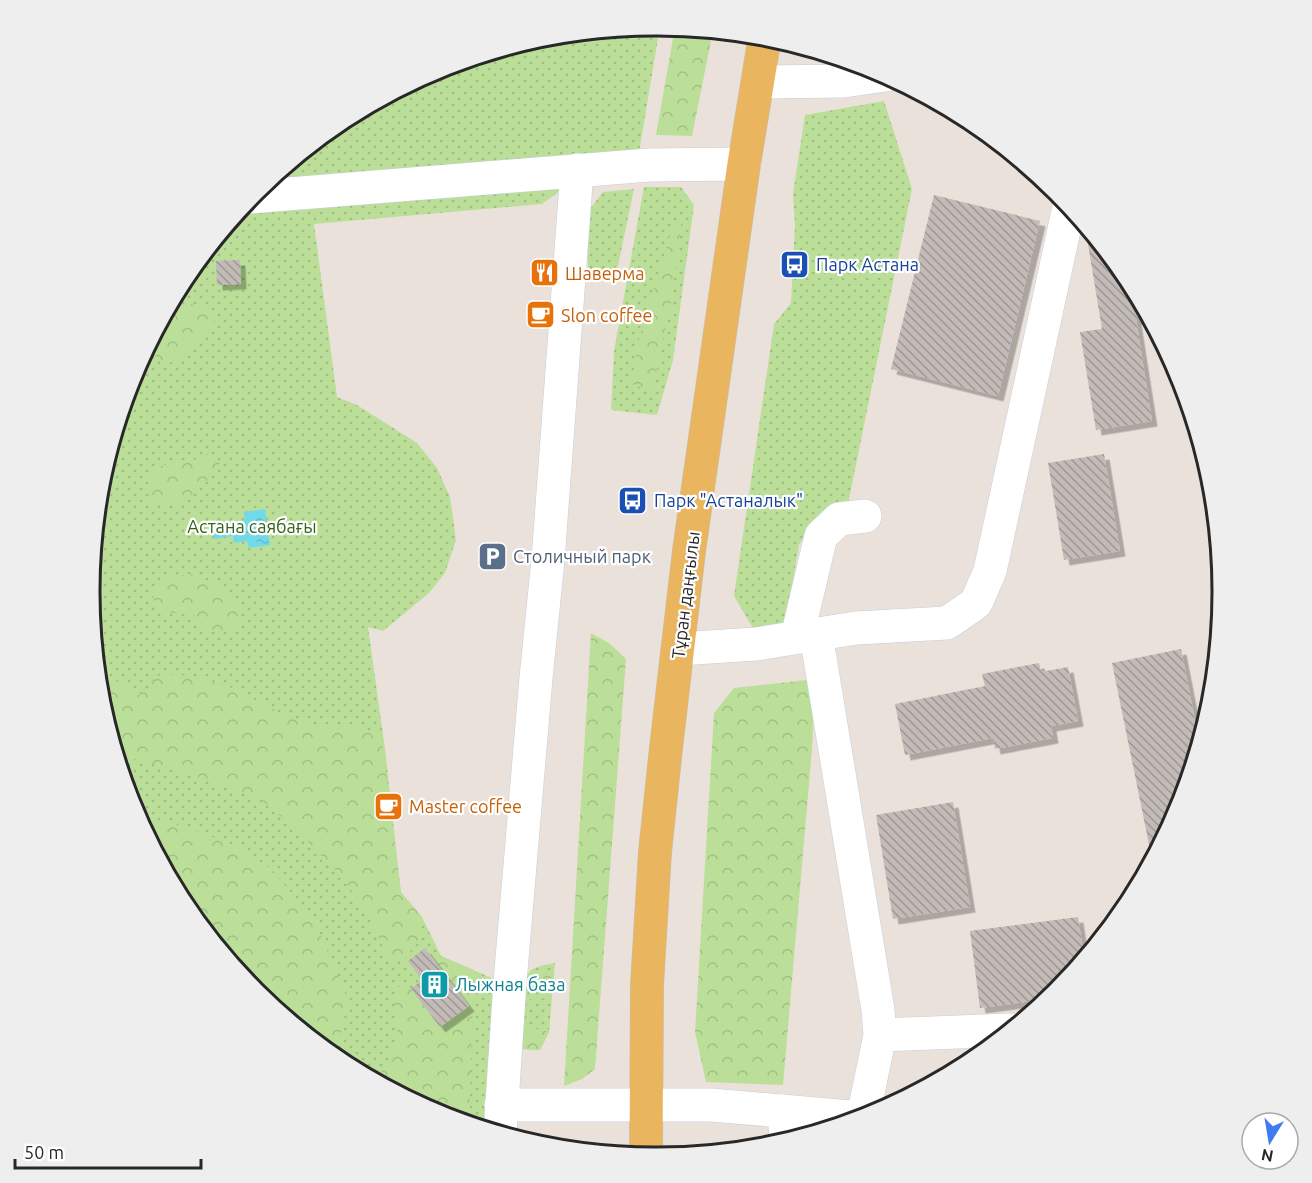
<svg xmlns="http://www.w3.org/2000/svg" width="1312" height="1183" font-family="Ubuntu,sans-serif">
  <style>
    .green { fill: url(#green-dots) }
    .forest { fill: url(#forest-crowns) }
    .water { fill: url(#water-ripples) }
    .building { fill: url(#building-back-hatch); filter: url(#shadow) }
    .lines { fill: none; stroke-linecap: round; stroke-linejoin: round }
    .minor-casing { stroke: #c8ced9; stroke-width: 34 }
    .major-casing { stroke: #c3c3c3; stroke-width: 34 }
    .minor { stroke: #fff; stroke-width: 33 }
    .major { stroke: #eab55f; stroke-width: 33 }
    .labels { text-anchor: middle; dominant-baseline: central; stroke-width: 4.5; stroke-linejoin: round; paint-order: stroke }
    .transit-label { font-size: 18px; fill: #164399; stroke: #fff; text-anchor: start }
    .food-label { font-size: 18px; fill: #c56008; stroke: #fff; text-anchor: start }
    .park-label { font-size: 18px; fill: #34611c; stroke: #fff }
    .service-label { font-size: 18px; fill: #4e5e75; stroke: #fff; text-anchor: start }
    .street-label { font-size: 18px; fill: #282828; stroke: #fff }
    .culture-label { font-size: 18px; fill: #0d838f; stroke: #fff; text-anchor: start }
    .rim { fill: none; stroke: #282828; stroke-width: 3 }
  </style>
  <defs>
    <pattern id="green-dots" width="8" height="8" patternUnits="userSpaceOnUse" patternTransform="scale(1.5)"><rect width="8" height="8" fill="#bbdf98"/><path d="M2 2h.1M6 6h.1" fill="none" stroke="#a1bf83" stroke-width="1.8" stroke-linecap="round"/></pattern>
    <pattern id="forest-crowns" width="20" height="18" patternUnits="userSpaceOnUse" patternTransform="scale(1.5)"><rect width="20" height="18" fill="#bbdf98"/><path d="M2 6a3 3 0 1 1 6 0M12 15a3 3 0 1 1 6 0" fill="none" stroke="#a1bf83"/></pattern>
    <pattern id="water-ripples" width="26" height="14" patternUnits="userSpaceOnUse" patternTransform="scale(1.5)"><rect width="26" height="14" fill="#70dae9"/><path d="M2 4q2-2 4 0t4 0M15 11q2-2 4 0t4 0" fill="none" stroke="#61bbc8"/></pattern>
    <pattern id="building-back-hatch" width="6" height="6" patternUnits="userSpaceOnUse" patternTransform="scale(1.5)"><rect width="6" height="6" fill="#c2bbb7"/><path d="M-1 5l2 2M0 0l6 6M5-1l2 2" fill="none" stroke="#9e9895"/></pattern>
    <filter id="shadow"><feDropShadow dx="5.5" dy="5.5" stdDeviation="0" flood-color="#0004"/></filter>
  </defs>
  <rect width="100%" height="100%" fill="#eae1da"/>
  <path class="green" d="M660,26L639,153L609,155L542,204L314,224L337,397L357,405L417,443L437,468L450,497L456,540L445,573L429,593L383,631L368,627L385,749L401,893L422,917L441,956L494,979L491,1130L439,1114L341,1062L256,991L185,906L133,808L101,702L90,591L101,481L133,375L186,277L256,191L342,121L440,68L546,36Z
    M884,101L912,189L848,504L816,518L799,545L785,627L757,635L734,596L774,324L791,303L795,225L793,194L805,115Z
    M644,187H681L694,205L673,360L657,415L611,410L614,351Z
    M634,189L615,280L589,277L585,231L590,209L603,192Z
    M555,963L549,1032L540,1050L517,1049L522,982L531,970L540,966Z"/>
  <path class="forest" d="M675,27L713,31L692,136L656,135Z
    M682,217L671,304L652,391L631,384L639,339L674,222Z
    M192,304H205L214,318L213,328L188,349L178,363C160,362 159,360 148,346L167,312Z
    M204,453L213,455L220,463C202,489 183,512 150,501C146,478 147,467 173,463C178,462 183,464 187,463C194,461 199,457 204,453Z
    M191,574L224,589L242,608L238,625L230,632C210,631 206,632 194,615L158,611L153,599L152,588L168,577Z
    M591,633L609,643L626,659L595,1069L582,1079L564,1086Z
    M98,671L133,690L138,695L147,691L155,676L176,674L220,682L292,719L321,727L353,726L381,734L401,892L422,917L419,941L404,959L389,960L368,915L343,878L295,828L260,799L217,783L134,759L118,757L101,702Z
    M815,679L812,749L783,1085L706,1082L695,1032L714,713L734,688Z
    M137,816L187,827L243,849L273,871L295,897L318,929L348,1000L340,1038L331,1053L256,991L185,906Z
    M441,956L474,970L469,1123L439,1114L377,1081C382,1070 395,1050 397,1038C399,1020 389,1004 397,987L406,985L411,989L441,1027L468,1006L435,961Z
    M531,970L546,972L553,979L552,995C541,1001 533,1000 521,998L522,982Z
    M528,1027L549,1032L540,1050L526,1049L518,1042L519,1028Z"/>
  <path class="water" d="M265,509L270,545L249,548L247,541L234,543L233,536L214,539L213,531L233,528L232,522L245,520L244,512Z"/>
  <path class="building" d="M934,195L1040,221L998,396L891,369Z
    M1085,226L1127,277L1148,317L1136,319L1152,421L1096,430L1080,332L1102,329Z
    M240,260L241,284L217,285L216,261Z
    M1104,454L1120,551L1064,560L1048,463Z
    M1181,649L1199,741L1179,808L1152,859L1112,663Z
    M1039,663L1041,672L1068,667L1078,721L1051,726L1053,738L995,749L993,738L905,755L895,704L985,686L982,674Z
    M953,802L970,907L893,919L876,815Z
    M1078,917L1084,958L1056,992L1047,999L980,1008L970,931Z
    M425,948L469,1006L440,1027L411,989L422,980L408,961Z"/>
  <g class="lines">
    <defs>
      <path id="minor" d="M758,82L844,81L885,75
        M251,197L649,165L744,164
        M816,634L878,1010L880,1035L863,1117
        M797,637L821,536L839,519L865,516
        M679,649L756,644L856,628L947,623L976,603L990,571L1069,207
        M880,1035L1009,1030
        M501,1105H711L862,1118
        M784,1111L786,1141
        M500,1133L510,982L536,678L548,560L577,170"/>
      <path id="major" d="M646,1157L647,985L655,852L666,748L689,551L744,164L765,36"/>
    </defs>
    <use href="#minor" class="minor-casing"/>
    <use href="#major" class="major-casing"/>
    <use href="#minor" class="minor"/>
    <use href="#major" class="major"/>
  </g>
  <defs>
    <symbol id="bus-square" viewBox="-11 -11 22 22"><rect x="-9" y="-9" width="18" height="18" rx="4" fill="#1a4fb4" stroke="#fff"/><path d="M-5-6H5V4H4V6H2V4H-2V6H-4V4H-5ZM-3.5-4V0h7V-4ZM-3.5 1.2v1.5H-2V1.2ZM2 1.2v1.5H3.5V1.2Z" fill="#fff"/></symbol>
    <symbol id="restaurant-square" viewBox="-11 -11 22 22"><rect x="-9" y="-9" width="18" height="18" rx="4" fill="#e8710a" stroke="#fff"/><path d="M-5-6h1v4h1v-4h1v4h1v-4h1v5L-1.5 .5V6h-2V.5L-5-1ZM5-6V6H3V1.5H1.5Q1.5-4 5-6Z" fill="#fff"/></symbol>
    <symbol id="cafe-square" viewBox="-11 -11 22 22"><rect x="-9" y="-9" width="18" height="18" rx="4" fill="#e8710a" stroke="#fff"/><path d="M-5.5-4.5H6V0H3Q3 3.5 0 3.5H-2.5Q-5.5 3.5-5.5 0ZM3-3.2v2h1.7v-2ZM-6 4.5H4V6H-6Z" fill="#fff"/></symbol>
    <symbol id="parking-square" viewBox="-11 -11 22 22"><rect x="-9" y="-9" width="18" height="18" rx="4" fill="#5c6f8a" stroke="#fff"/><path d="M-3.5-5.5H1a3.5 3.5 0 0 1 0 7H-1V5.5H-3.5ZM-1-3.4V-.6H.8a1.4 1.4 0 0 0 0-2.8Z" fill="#fff"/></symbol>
    <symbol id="building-square" viewBox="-11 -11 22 22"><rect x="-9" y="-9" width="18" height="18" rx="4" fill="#0f9aa8" stroke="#fff"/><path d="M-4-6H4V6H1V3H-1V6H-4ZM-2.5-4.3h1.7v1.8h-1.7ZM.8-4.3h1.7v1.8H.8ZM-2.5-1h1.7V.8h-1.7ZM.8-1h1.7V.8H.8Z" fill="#fff"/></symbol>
  </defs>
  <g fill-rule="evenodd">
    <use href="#bus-square" x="778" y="248" width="33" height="33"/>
    <use href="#restaurant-square" x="528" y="256" width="33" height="33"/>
    <use href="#cafe-square" x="524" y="298" width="33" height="33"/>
    <use href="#bus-square" x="616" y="484" width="33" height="33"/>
    <use href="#parking-square" x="476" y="540" width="33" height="33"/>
    <use href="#cafe-square" x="372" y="790" width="33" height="33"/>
    <use href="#building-square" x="418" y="968" width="33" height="33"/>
  </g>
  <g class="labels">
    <g class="transit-label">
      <text x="816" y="264">Парк Астана</text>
      <text x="654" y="500">Парк "Астаналык"</text>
    </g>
    <g class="food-label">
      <text x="565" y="273">Шаверма</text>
      <text x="561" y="315">Slon coffee</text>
      <text x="409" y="806">Master coffee</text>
    </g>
    <g class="park-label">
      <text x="252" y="526">Астана саябағы</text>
    </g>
    <g class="service-label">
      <text x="513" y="556">Столичный парк</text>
    </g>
    <g class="street-label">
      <text transform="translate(685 595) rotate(-83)">Тұран даңғылы</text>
    </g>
    <g class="culture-label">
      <text x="455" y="984">Лыжная база</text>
    </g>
  </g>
  <path d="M0 0H1312V1183H0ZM655 36H657A555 555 0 0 1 1212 591V592A555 555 0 0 1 657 1147H655A555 555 0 0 1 100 592V591A555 555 0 0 1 655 36Z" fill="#eee" fill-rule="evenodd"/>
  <path class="rim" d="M655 36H657A555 555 0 0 1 1212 591V592A555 555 0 0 1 657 1147H655A555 555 0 0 1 100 592V591A555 555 0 0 1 655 36Z"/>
  <g transform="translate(1270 1141) rotate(191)"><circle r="28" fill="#ffffff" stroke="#a9a9a9" stroke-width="1.5"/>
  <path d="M0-4.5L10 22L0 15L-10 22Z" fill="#3f7bf1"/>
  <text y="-9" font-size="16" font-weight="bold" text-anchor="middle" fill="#282828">N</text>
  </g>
  <path d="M15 1159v9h186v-9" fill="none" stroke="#282828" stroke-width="3"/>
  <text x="24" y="1159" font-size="18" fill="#282828" stroke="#ffffff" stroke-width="4.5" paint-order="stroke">50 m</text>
</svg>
